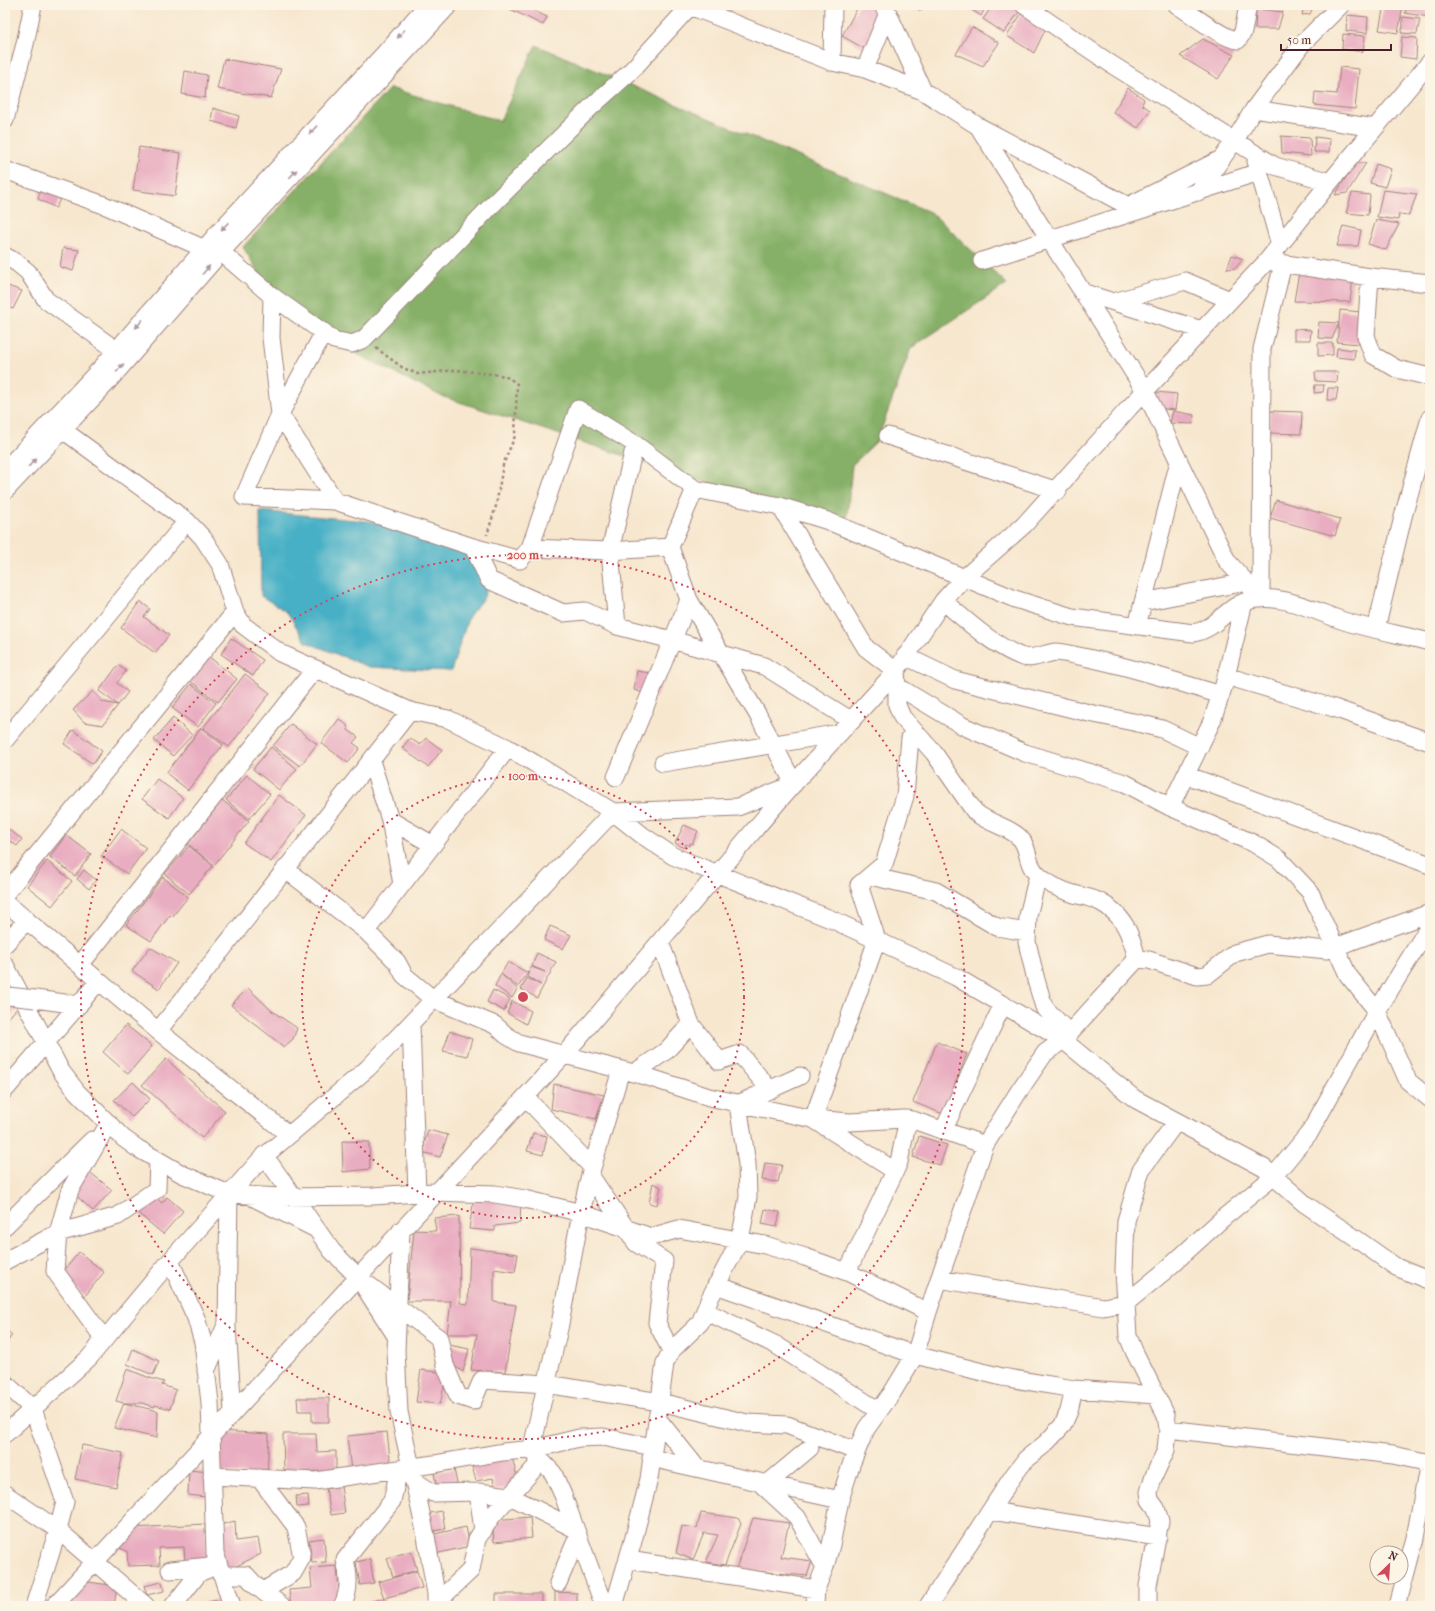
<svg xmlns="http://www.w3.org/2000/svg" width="1435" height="1611" font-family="'IM FELL French Canon',serif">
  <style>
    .forest { fill: #86b067; stroke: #686849 }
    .water { fill: #47b0c6; stroke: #486878 }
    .building { fill: #e9adc1 }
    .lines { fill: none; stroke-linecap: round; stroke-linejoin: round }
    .minor-casing { stroke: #a0837d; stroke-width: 19 }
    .path { stroke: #a0837d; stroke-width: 2.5; stroke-dasharray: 3 3; stroke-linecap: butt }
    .minor { stroke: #fff; stroke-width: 17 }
    .minor-bridge-casing { stroke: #a0837d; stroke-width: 19; stroke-linecap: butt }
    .minor-bridge { stroke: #fff; stroke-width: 17 }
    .oneway { fill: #ae9aa0 }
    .ring { fill: none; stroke: #d1495b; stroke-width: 2; stroke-dasharray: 2 4 }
    .centre { fill: #d1495b; stroke: #fcf5e5; stroke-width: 2 }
    .ring-label { font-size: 12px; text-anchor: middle; font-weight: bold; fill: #d1495b; stroke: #fcf5e5; stroke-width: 3; stroke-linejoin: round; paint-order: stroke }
  </style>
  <rect width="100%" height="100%" fill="#fcf5e5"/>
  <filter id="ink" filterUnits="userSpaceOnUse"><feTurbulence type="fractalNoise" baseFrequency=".025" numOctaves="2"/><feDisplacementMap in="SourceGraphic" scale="8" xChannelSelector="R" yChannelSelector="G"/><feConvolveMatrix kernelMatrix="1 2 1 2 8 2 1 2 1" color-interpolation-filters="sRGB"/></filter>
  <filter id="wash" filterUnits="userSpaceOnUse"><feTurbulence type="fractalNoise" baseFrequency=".012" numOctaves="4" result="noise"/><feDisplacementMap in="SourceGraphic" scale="16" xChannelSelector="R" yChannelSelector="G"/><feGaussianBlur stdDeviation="0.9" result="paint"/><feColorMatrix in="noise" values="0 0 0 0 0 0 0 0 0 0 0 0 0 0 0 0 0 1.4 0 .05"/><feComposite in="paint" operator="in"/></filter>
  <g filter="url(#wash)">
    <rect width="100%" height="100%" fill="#f7e7cf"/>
    <path class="forest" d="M536,45L932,213L1007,284L911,348L877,441L852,465L846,528L441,396L287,319L243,247L390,88L500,121Z"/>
    <path class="water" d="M260,511L408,525L452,540L489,580L484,597L469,616L451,671L369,667L306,642L287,612L261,596Z"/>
    <g id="blocks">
      <path class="building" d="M512,5H527L526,7L547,17L543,25L510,9Z
        M859,5H866L879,12L865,49L842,36Z
        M911,5H924L921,11Z
        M964,5H987L981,16Z
        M993,5H1016L1021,9L1004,33L983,19Z
        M1304,5H1314L1310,14L1302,15Z
        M1384,5H1403L1398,33L1379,30Z
        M1407,5H1430L1429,17L1405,13Z
        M1256,9L1283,12L1278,29H1255Z
        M1023,11L1046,28L1034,53L1007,36Z
        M1347,15L1368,17L1367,33L1346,31Z
        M1402,17L1420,19L1417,34L1401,33L1403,27Z
        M972,27L999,43L983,66L956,54Z
        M1343,34L1365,36L1363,52L1342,49Z
        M1402,37L1417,38L1416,59L1400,57Z
        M1203,39L1234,55L1218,79L1180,56Z
        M224,59L281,69L271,98L217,89Z
        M1340,67L1359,69L1355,109L1314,105L1315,92L1337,94Z
        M185,71L207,75L205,98L182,94Z
        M1128,88L1144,99L1142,105L1150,110L1138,128L1113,112Z
        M213,108L239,116L236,128L211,121Z
        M1281,136L1310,138L1311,156L1282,153Z
        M1315,137L1330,139L1329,152H1314Z
        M139,147L181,153L175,196L133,190Z
        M1355,163H1366L1347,193L1335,195Z
        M1376,164L1391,169L1385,187L1370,183Z
        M43,179L66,185L56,208L38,199Z
        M1383,190L1417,194L1409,215L1399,214L1398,220L1377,217Z
        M1352,193L1370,195L1368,215L1346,213Z
        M1376,220L1399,224L1386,250L1368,244Z
        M1343,226L1361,230L1358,246H1337Z
        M63,248L79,250L73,271L60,267Z
        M1232,255L1243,259L1236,268L1227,269Z
        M1299,272L1353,278L1350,302L1294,301Z
        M5,285L22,291L13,309L5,306Z
        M1340,310L1361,312L1359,344L1337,342L1339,323L1332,339L1318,338L1319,322L1339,323Z
        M1294,329L1311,330L1310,340H1294Z
        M1318,343H1333V355L1318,356Z
        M1337,348L1355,350L1354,359L1336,357Z
        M1315,372H1338L1337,382L1316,381Z
        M1315,385H1324L1323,392L1314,393Z
        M1328,388H1338L1336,400H1327Z
        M1156,392L1177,394L1175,410L1154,408Z
        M1173,411L1194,415L1193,424L1170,423Z
        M1270,411L1302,412L1301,434L1269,433Z
        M1276,500L1340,519L1335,536L1270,518Z
        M140,601L150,609L144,617L169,635L155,653L121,628Z
        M231,638L263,660L253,676L221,654Z
        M208,656L237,679L218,702L189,680Z
        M118,665L126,671L117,683L128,692L118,705L103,725L84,722L73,710L93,691L103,702L118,705L99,691Z
        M637,671L665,675L656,697L634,690Z
        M245,674L270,693L229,747L203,728Z
        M191,684L216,703L198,727L172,708Z
        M173,718L192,735L173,756L154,740Z
        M339,719L347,725L348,730L358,737L353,743L360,748L348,763L321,743Z
        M291,724L317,744L300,766L273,746Z
        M201,728L223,745L188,790L166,773Z
        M73,730L102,751L93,764L64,744Z
        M410,738L420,745L426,738L442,750L428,767L402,748Z
        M271,747L297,769L279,790L253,769Z
        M247,775L270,794L249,819L226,800Z
        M157,779L183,798L169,818L142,799Z
        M279,795L306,815L271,862L244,843Z
        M222,800L249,821L214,865L188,844Z
        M684,825L698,831L692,844L690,843L689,846L686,844L684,848L675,843Z
        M5,827L22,839L17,846L6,838L5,840Z
        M121,829L146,848L127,874L101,856Z
        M66,835L91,854L75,876L50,857Z
        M189,846L213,866L189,894L165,874Z
        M47,861L72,881L52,906L27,886Z
        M84,870L96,880L89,889L77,879Z
        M163,877L188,897L172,917L170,915L151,941L126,925Z
        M550,926L571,935L563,949L544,940Z
        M150,947L177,963L159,989L132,971Z
        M537,953L556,962L537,998L521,989L527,978L541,985L527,976L531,967L545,972L532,966Z
        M508,962L528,973L518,987L501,974Z
        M501,974L517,989L512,998L495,986Z
        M248,988L272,1011L297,1028L293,1039L284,1047L231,1005Z
        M493,990L510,999L504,1011L487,1002Z
        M10,999L18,1007L5,1022V1005Z
        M512,1001L531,1011L526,1024L507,1013Z
        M126,1025L152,1046L128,1074L103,1052Z
        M450,1031L472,1039L467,1056L443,1051Z
        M937,1042L967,1054L943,1114L913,1102Z
        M166,1059L225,1111L202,1138L142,1085Z
        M133,1082L150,1099L132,1117L114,1100Z
        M554,1084L604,1095L596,1119L551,1109Z
        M428,1130L448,1135L440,1157L422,1152Z
        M533,1133L547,1136L543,1155L527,1151Z
        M919,1136L947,1145L940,1165L913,1157Z
        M342,1141L369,1142L370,1169L343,1172Z
        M765,1163L782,1165L778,1182L762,1180Z
        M86,1169L112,1190L93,1211L70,1190Z
        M653,1183L661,1187L657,1205L649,1203Z
        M154,1196L162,1203L167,1197L183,1211L163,1234L138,1213Z
        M474,1198L521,1201L520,1223L495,1226V1231L469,1229Z
        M765,1209L780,1212L777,1227L762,1224Z
        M459,1216L460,1303L468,1304L470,1248L518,1254L515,1272L494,1269V1302L516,1305L505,1372L471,1370L477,1334H447L451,1301H407L414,1230L436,1231L434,1218Z
        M79,1252L104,1272L85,1296L60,1276Z
        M5,1329L12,1335L5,1345Z
        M449,1345L469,1349L463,1372L448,1361Z
        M133,1349L159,1361L153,1375L127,1364Z
        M127,1369L150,1378L164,1382L162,1385L176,1390L170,1409L155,1405L154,1407L142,1403H124L116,1401Z
        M421,1370L447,1373L440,1404L416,1402Z
        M297,1398H329V1422H312V1411H298Z
        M124,1403L158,1411L157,1438L114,1428Z
        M219,1431L269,1434L267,1475L217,1472Z
        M387,1432L391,1467L351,1471L347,1436Z
        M283,1434H316L317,1452L336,1451V1471L284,1472Z
        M82,1445L123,1453L116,1487L75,1479Z
        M511,1453L519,1485L495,1490L493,1478L476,1481L471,1462Z
        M454,1469L458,1488L438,1492L434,1473Z
        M189,1470L208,1472L206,1497L188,1495Z
        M341,1486L345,1513L331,1515L326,1489Z
        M308,1495L309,1506L297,1507L296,1496Z
        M442,1511L445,1529L428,1532L425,1514Z
        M701,1513L738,1518L741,1524L725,1565L706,1562L718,1535L704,1533L693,1560L676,1553L682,1526L697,1528Z
        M530,1517L532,1538L494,1542L492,1520Z
        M753,1518L789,1523L781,1557L812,1561L807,1576L736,1569Z
        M235,1521L236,1541L258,1538L261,1554L224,1572L216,1526Z
        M205,1524L207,1561L185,1562L184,1547L159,1548L160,1565L128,1566L127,1551L114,1546L132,1528Z
        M466,1527L470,1546L430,1555L426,1536Z
        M324,1538L326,1562L312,1563L309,1540Z
        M411,1551L417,1570L393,1577L387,1558Z
        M370,1559L374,1583L360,1585L356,1562Z
        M337,1566L340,1602L291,1606L289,1590L312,1588L310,1568Z
        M417,1571L422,1588L384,1598L386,1606H366L365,1603L384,1598L378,1582Z
        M81,1581L117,1586L114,1606H67Z
        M162,1582L164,1591L147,1595L144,1586Z
        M555,1592L577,1593V1606H555Z
        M496,1594H542V1606H496Z
        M217,1600L218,1606H194V1605Z"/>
    </g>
  </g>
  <g filter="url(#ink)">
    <use href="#blocks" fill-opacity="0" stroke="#a0837d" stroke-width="1"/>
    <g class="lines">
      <defs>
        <path id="minor" d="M1024,5L1114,66L1275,166L1330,182
          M1177,5C1190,13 1225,40 1238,40L1243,32L1248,5
          M690,6L832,62L833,5
          M832,62L865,69L888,13L884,8
          M865,69L923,91L888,13
          M923,91L978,126L1145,391L1227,561L1261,599
          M1254,109L1375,128
          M5,120L25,44L33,5
          M978,126L1128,206
          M1256,161L1280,245
          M5,170L104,205L205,249
          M1198,192L1235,140L1254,109L1302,44L1341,5
          M1132,204L1219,160
          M221,252L272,296L334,340L352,344L364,339L491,206L591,107L630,72L691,5
          M5,256L17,263L28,272L46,300L116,350
          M982,261L1259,172
          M1273,262L1370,277L1430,283
          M1370,277L1366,336L1373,355L1397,369L1430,377
          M1082,292L1202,330
          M272,296L271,338L280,414L244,497L335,501L473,547
          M1114,302L1185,281L1230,300
          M324,332L280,414L335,501
          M63,430L187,521L203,538L220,564L235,612L243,625L280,653L410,711L448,719L508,748L534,763L613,812L642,835L673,856L833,920L956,977L1063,1040L1135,1099L1264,1168L1305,1204L1355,1238L1396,1267L1430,1281
          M888,436L1058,491
          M635,444L610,551L617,626L672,640L764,666L852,721
          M5,470L103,366L217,234L383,55L427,5
          M5,491L106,384L221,252L449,5
          M530,548L610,551L670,547
          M1261,599L1262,349L1283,264
          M943,601C967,621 991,644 1020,656C1033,661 1044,653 1056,652C1061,652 1068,654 1074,655C1124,665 1172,680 1221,695
          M1143,602L1246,582
          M617,626L585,611L563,613L489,580L473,547L520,560L530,548L578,409L635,444L695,489L780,506
          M1137,626L1179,461
          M1376,629L1403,517L1430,418
          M1430,642C1403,635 1374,630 1347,622C1315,612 1279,590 1244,602C1224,609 1217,629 1193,633L1072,617L1015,599L828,521L780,506L866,648L896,671L897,686L963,726L1025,753L1125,783L1170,807L1253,843L1279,859L1310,892L1348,975L1377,1011L1408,1081L1430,1099
          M905,656L955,680L1089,713L1138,723L1162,729L1200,747
          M1226,676L1334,708L1430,742
          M897,686V705L902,717L934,753L975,812C989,824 1010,827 1020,838C1030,848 1025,864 1039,876C1049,885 1061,890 1074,894C1082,896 1093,898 1100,902C1124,914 1131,935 1137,959
          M5,740L187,521
          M371,761L390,820L433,845
          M663,763L840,733
          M1186,775L1430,865
          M616,777L689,600
          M1170,807L1212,721L1224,685L1244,602
          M390,820L402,884
          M285,869L366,931L397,962L404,975L433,999L495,1025L506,1035L519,1043L645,1076L709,1097L813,1119L850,1122L904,1119L913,1120L985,1145
          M1038,875L1028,916L1027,942L1036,980L1044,1007L1069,1033
          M870,876L936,891L997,927L1027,932
          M5,894L235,612
          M5,902L158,1031L289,1135
          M366,931L508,748
          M5,944L27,920
          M5,965L61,1071L77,1092L123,1138L137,1148L182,1174L229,1194L281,1197L373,1196L434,1192L495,1194L525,1199L581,1213L651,1237L679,1229L765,1245L805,1257L847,1272L928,1312
          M80,965L314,670
          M35,999L79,1005
          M411,1023L417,1193
          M691,1024L719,1061L740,1054L770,1090
          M158,1031L410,711
          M634,1073L666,1051L691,1024L660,942
          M5,1090L99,981
          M525,1097L592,1167
          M943,1131L1003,1004
          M264,1155L332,1251L358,1277L439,1338L445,1365L458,1396L473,1401L482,1380L546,1384L660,1402L747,1423L787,1425L856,1451
          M895,1171L813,1119L877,940L859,885L884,864L905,796L910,738
          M590,1175L636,1243L664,1261L657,1323L671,1351
          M254,1198L314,1228
          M5,1226L92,1140
          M401,1230L396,1351L399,1412L426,1536L436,1594V1606
          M5,1261L58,1233L118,1216L157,1189L158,1160
          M170,1261L196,1318L203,1342L210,1403L215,1553L232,1606
          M847,1272L895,1171L899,1162L908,1119
          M939,1279L1103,1307L1126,1303L1166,1270L1222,1219L1273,1177L1310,1132L1377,1011L1430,925
          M716,1285L915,1355L1002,1377L1074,1389L1156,1395
          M365,1288L396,1336
          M705,1311L776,1345L879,1411
          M227,1327L233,1412
          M104,1339L55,1271L58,1233L70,1190L109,1123
          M206,1371L227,1323L229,1194
          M5,1383L33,1409L65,1502L58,1530L146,1606
          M657,1418L697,1468
          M1168,1429L1393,1455L1430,1463
          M5,1434L89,1358L170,1261L261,1159L368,1068L613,812L738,807L794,784L758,715L689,600L670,547L695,489
          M651,1458L840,1500
          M212,1476L315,1481L434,1464L503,1452L534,1449L579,1438L603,1437L653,1447
          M259,1478L296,1527L302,1557L293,1573L263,1591
          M413,1480L433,1493L478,1492L510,1496L575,1529
          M759,1482L797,1517L825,1567
          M767,1484L810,1448
          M478,1492L483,1531
          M5,1494L58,1530L34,1606
          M991,1511L1158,1537
          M628,1560L816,1589
          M170,1570L210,1566
          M221,1575H246L256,1586L282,1606
          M558,1583L578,1536
          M436,1603L471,1570L477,1539L492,1516L541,1461
          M54,1606L564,1055L788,790L896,671L943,601L964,578L1024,525L1129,408L1267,261L1330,182L1430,62
          M173,1606L199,1573L218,1565
          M342,1606C350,1592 349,1575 345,1560L392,1501L399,1469
          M604,1606L563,1495L553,1473L535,1454L533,1443L560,1324L581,1213L590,1175L621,1070
          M614,1606L633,1541L649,1479L665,1363L671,1351L700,1323L710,1298L740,1240L748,1197L747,1164L738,1104L800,1076
          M815,1606L816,1589L825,1567L831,1545L840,1500L852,1462L866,1429L892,1393L915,1355L928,1312L985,1145L1019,1091L1045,1053L1063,1040L1137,959L1149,960L1197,976L1207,975L1235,953L1268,944L1327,950L1430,913
          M928,1606L1013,1476L1026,1459L1045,1444L1063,1425L1069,1411L1074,1389
          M1148,1606V1586L1160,1521L1156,1508L1150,1500L1149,1492L1153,1478L1166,1450L1168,1429L1166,1415L1134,1351L1128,1336L1124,1270L1126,1221L1141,1170L1176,1122
          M1397,1606L1415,1538L1429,1462"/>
      </defs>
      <use href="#minor" class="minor-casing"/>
      <path class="path" d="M376,348L403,368L418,374L456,370L483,373L500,375L509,378L517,384L515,436L503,465L496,506L487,535"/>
      <use href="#minor" class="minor"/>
      <defs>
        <path id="minor-bridge" d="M8,996L35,999"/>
      </defs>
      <use href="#minor-bridge" class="minor-bridge-casing"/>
      <use href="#minor-bridge" class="minor-bridge"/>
    </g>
    <defs><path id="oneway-solid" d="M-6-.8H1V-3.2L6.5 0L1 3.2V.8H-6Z"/></defs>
    <g class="oneway">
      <use href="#oneway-solid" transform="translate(401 34) rotate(131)"/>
      <use href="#oneway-solid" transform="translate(313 130) rotate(133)"/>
      <use href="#oneway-solid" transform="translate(293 174) rotate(-47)"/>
      <use href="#oneway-solid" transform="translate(225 226) rotate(133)"/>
      <use href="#oneway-solid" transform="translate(206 270) rotate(-49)"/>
      <use href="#oneway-solid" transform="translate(139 324) rotate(131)"/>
      <use href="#oneway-solid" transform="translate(120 368) rotate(-49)"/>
      <use href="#oneway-solid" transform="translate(32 463) rotate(-47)"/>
    </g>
  </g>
  <g class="ring">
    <circle cx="523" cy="997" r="221"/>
    <circle cx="523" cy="997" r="442"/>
  </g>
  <circle cx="523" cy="997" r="6" class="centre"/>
  <g class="ring-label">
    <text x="523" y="559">200 m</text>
    <text x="523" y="780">100 m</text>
  </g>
  <rect width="1435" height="1611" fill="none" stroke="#fcf5e5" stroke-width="20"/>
  <g transform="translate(1389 1565) rotate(25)"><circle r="19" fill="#fcf5e5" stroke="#b59f9b"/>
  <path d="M0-3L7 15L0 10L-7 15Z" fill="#d1495b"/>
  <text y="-6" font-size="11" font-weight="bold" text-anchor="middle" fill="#4a1f2b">N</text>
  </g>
  <path d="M1281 44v6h110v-6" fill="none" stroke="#4a1f2b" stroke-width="2"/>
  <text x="1287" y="44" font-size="12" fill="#4a1f2b" stroke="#fcf5e5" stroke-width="3" paint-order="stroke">50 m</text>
</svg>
